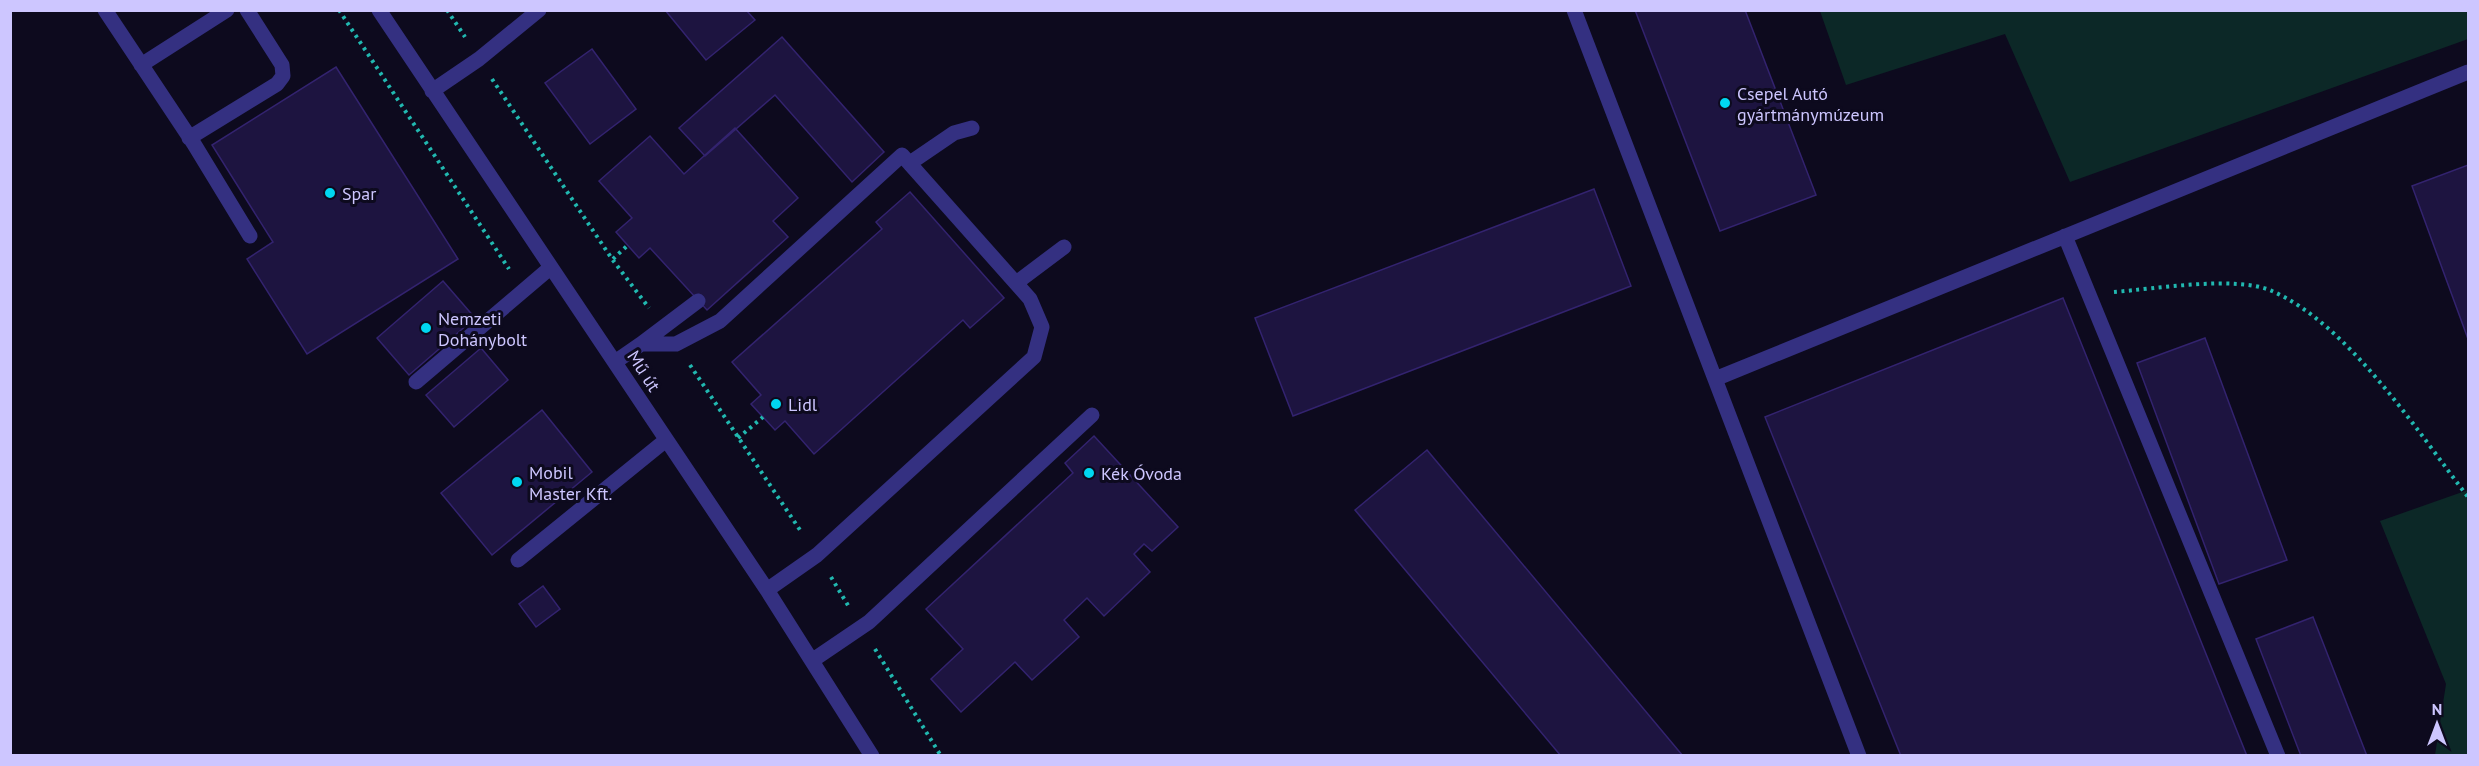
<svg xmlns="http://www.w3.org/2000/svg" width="2479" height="766" font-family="'PT Sans',sans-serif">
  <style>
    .green { fill: #0c2827 }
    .building { fill: #1d1440; stroke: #33236f; stroke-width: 1.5 }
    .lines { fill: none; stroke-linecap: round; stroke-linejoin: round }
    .path { stroke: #21b8b0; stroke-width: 4; stroke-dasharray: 3 4.5; stroke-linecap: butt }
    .minor { stroke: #343081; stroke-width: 15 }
    .poi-dot { fill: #00d7f1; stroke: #0d0a1e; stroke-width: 2 }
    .labels { text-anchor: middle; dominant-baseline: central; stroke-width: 6; stroke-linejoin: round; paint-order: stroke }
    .poi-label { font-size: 18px; fill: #cdc6ff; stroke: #0d0a1e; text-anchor: start }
    .street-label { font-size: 18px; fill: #cdc6ff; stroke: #0d0a1e }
  </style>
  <rect width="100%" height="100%" fill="#0d0a1e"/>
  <path class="green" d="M2468,10V39L2070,182L2005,34L1846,85L1820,11Z
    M2468,490V755H2435L2446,684L2380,521Z"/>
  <path class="building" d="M665,10H746L755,20L706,60Z
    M1635,10H1745L1816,195L1720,231Z
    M782,37L884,152L852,182L775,95L705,156L679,128Z
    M592,49L636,109L590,144L545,83Z
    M336,67L458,259L307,354L247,259L273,242L212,145Z
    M735,128L798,198L773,221L788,237L707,310L650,248L639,258L616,232L632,218L599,181L650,136L684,174Z
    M2468,165V339L2412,186Z
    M1594,189L1631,286L1293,416L1255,318Z
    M910,192L1004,298L970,328L963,320L814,454L785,421L775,430L751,404L761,395L732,362L882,229L876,222Z
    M443,281L475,318L409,375L377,338Z
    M2063,298L2247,756H1901L1765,417Z
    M2205,338L2287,560L2219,584L2137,363Z
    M481,348L508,380L454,427L426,395Z
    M542,410L592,472L492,555L441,493Z
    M1094,436L1178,527L1152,551L1144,544L1134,554L1150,572L1104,616L1087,598L1064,620L1079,637L1032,680L1015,662L961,712L931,679L963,649L926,609L1073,473L1065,463Z
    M1427,450L1683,756H1561L1355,510Z
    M543,586L560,609L536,627L519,604Z
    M2313,617L2367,756H2301L2256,639Z"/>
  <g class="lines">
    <path class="path" d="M339,10L509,269
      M447,10L465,37
      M492,79L612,259L649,308
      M613,259L628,245
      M2114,292C2154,289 2237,275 2272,291C2348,324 2418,432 2468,497
      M690,365L802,533
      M738,438L763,417
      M831,577L849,607
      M875,649L941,756"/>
    <path class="minor" d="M105,10L194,144L250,236
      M379,10L767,590L872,756
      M1574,10L1715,379
      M141,65L227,10
      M432,91L479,59L539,10
      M189,138L277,84L283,76L282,65L247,10
      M910,163L954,133L972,128
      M2065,236L2278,756
      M1016,283L1064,247
      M641,344L698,301
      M615,362L641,344H676L720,321L902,155L1030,299L1042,327L1034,357L817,555L767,590
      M416,382L550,268
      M518,560L666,440
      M813,660L869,622L1092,415
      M1859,756L1715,379L2468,72"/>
  </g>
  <g class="poi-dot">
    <circle cx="1725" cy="103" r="6"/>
    <circle cx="330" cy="193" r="6"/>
    <circle cx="426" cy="328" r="6"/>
    <circle cx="776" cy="404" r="6"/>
    <circle cx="1089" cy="473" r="6"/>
    <circle cx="517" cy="482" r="6"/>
  </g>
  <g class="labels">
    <g class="poi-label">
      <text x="1737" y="93">Csepel Autó<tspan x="1737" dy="21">gyártmánymúzeum</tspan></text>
      <text x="342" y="193">Spar</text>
      <text x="438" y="318">Nemzeti<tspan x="438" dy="21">Dohánybolt</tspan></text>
      <text x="788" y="404">Lidl</text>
      <text x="529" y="472">Mobil<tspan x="529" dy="21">Master Kft.</tspan></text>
      <text x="1101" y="473">Kék Óvoda</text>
    </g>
    <g class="street-label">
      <text transform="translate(644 371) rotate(57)">Mű út</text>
    </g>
  </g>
  <rect width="2479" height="766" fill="none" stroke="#cdc6ff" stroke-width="24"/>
  <g transform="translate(2437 724)" stroke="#0d0a1e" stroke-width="4.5" paint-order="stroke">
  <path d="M0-4.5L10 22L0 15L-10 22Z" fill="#cdc6ff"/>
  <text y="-9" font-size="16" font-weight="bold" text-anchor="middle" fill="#cdc6ff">N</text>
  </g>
</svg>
